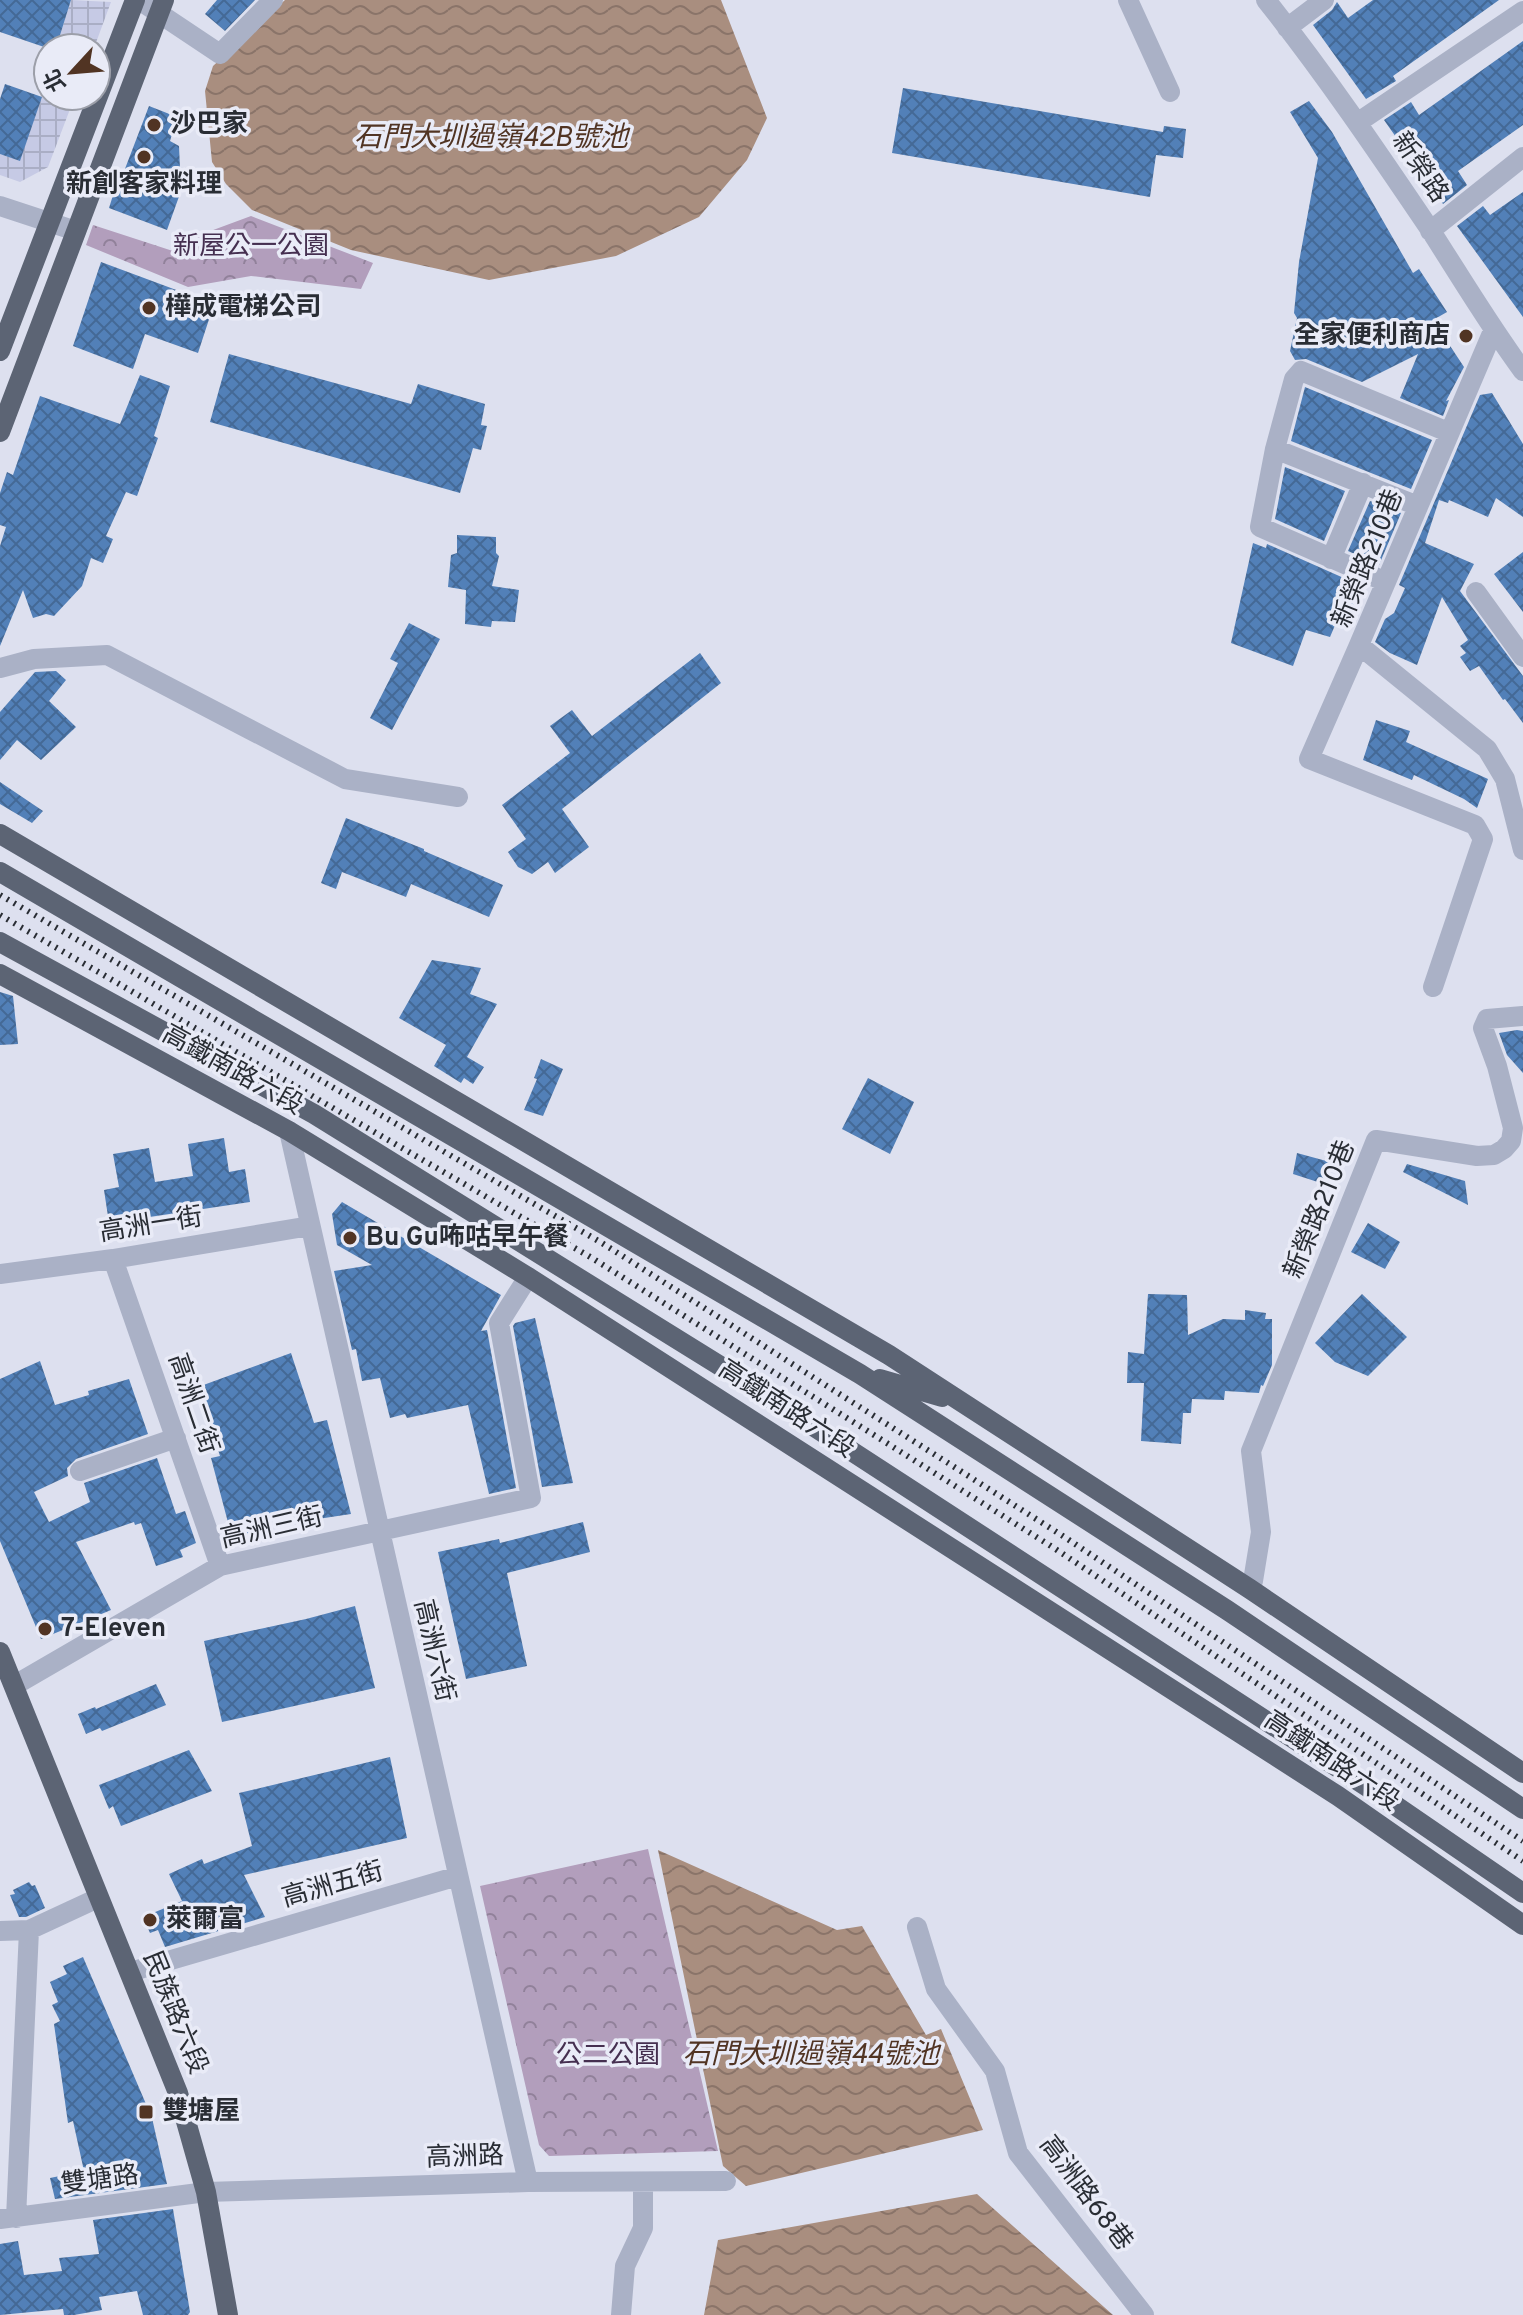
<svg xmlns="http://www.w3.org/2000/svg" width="1523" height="2315" font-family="Overpass,'Noto Sans TC',sans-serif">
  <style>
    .park { fill: url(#park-crowns) }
    .plaza { fill: url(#plaza-grid) }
    .water { fill: url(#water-waves) }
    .building { fill: url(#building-cross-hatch) }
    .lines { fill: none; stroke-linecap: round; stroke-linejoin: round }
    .minor { stroke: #aab1c6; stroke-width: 20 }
    .major { stroke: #5c6474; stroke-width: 20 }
    .rail { stroke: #292d34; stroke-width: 6; stroke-dasharray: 2 6; stroke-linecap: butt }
    .poi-dot { fill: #513423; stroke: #e9ebf7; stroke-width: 3 }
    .labels { text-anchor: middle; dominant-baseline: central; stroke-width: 7; stroke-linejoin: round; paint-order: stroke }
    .poi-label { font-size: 26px; font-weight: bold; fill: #292d34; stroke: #e9ebf7; text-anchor: start }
    .street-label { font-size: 26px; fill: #292d34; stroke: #e9ebf7 }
    .park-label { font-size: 26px; fill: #452f50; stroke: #e9ebf7 }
    .water-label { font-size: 28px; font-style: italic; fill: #513423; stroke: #e9ebf7 }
  </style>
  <defs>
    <pattern id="park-crowns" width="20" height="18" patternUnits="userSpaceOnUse" patternTransform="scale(2)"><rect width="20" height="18" fill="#b29ebc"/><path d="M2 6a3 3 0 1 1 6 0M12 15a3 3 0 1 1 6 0" fill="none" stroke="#91819a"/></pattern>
    <pattern id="plaza-grid" width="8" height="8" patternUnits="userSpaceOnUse" patternTransform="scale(2)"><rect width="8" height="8" fill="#c6cae5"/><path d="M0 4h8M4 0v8" fill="none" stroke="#aaaec5"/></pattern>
    <pattern id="water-waves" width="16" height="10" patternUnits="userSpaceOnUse" patternTransform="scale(2)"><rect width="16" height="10" fill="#a98e7f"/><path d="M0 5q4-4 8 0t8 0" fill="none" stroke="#8a7469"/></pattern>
    <pattern id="building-cross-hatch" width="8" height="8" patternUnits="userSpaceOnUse" patternTransform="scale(2)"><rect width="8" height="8" fill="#5280b8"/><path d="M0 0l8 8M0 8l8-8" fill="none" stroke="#446996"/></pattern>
  </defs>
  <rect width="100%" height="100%" fill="#dde0ef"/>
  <path class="park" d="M251,216L373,263L361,289L251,276L188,287L86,245L93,225L179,253L197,236Z
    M648,1849L718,2151L549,2156L539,2145L480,1886Z"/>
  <path class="plaza" d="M71,0L111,2L94,48H56Z
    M48,75V96H75L48,167L20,182L0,175V154L20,160Z"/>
  <path class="water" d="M285,0H721L767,118L747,160L699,217L616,256L489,280L351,250L252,210L226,184L212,162L205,91L213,66Z
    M658,1850L837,1930L862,1926L926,2035L941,2029L983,2130L746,2186L723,2166Z
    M977,2194L1113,2315H704L718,2240Z"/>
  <path class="building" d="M0,0H71L56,48H47L0,32Z
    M217,0H255L225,31L205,14Z
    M1373,0H1499L1393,76L1396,81L1366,99L1313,25L1332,10L1337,2L1348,18Z
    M1523,41V125L1458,171L1467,185L1443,204L1384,120L1411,102L1419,115Z
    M5,84L42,97L20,161L0,154V99Z
    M903,88L1163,132L1164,126L1186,129L1183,158L1156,155L1150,197L892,153Z
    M1309,101L1332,132L1413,273L1419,269L1447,312L1433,320L1464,367L1446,401L1449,400L1443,416L1400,398L1418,354L1362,382L1306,359L1295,360L1290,351L1297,318L1294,313L1299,262L1318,158L1290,112Z
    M149,106L177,117L170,141L179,146L181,191L167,230L109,208L120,173L123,174Z
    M1523,192V317L1457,226L1483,206L1490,215Z
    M101,262L214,304L198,353L145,334L133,369L73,346Z
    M229,354L411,404L418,384L485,404L481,425L487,426L481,450L473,448L460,493L210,422Z
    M140,375L170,386L154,436L158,438L137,496L126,492L106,536L113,539L103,563L91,558L82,586L54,616L46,614L33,618L23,590L0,646V546L6,527L0,525V493L7,472L13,475L40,396L120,424Z
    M1305,387L1432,440L1411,489L1291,441Z
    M1492,393L1523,444V517L1496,498L1488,517L1449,500L1448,503L1439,500L1425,543L1474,564L1460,591L1523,676V723L1505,699L1503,700L1479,666L1470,671L1460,657L1466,653L1460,646L1468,640L1442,597L1417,665L1390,653L1375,642L1385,619L1394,613L1405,588L1399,585L1480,395Z
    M1285,467L1345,491L1324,541L1275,519Z
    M1370,501L1401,513L1379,565L1348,551Z
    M457,535L496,537V553L499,556L492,586L519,590L515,622L492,621L491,627L465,624L466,590L448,587L451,555L457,553Z
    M1253,543L1266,548L1267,544L1364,587L1352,613L1342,609L1330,637L1306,630L1293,666L1231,643Z
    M1523,552V612L1494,574Z
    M409,623L440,639L392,730L370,718L398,663L390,659Z
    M700,653L721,683L562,809L589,847L555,873L548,862L532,874L518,867L508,852L526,839L502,805L570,753L550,726L572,710L592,736Z
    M56,671L66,680L49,701L76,727L41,760L17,740L0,760V712L35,672Z
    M1376,720L1410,731L1406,742L1488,779L1477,808L1464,799L1414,775L1412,780L1363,760Z
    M0,782L43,811L32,823L0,804Z
    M346,818L424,849V851L503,885L489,917L411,884L406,897L342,872L336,889L321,883Z
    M432,960L481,968L470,994L497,1004L467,1057L484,1067L473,1084L464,1078L461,1083L434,1066L446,1045L399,1018Z
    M0,992L13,996L18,1044L0,1045Z
    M1517,1030L1523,1031V1073L1507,1055L1499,1033Z
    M541,1059L563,1069L543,1116L524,1110L537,1079L534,1078Z
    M868,1078L914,1102L890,1154L842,1129Z
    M224,1138L229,1172L245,1169L250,1202L109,1223L104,1190L119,1187L113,1154L149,1148L155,1182L193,1176L188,1144Z
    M1297,1153L1330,1162L1324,1184L1293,1174Z
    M1407,1164L1465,1181L1468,1205L1403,1172Z
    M342,1202L501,1295L481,1331L487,1330L516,1488L489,1494L468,1405L407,1418L405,1414L390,1418L380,1378L362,1381L356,1349L352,1350L334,1271L372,1265L337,1245L332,1214Z
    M1368,1223L1400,1242L1385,1269L1351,1252Z
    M1148,1294L1187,1295L1188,1335L1223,1319L1245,1320V1310L1266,1313L1265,1319H1272V1365L1263,1386L1261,1385L1259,1393L1225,1391L1224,1400L1192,1399L1191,1413H1183L1181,1444L1141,1441L1144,1383H1127L1128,1352L1144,1354Z
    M1362,1294L1407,1337L1368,1376L1335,1362L1315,1343Z
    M535,1318L573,1483L542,1487L513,1326L515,1323Z
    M291,1353L314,1423L327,1420L351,1514L311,1520L309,1510L269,1521L271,1529L237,1535L230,1530L211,1458L220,1456L198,1387Z
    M40,1361L55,1405L89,1395L88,1391L129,1379L148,1434L76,1459L67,1468L68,1476L34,1492L49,1522L90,1502L84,1483L157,1458L176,1514L185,1511L196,1543L180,1550L183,1557L156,1566L141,1523L135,1525L134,1522L76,1542L111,1610L41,1639L0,1541V1379Z
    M583,1522L590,1552L507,1573L527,1666L466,1679L438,1552L499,1539L500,1543Z
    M355,1606L375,1688L222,1722L204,1641L306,1619Z
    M156,1684L166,1705L102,1731L100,1728L86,1734L78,1714L95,1707L96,1709Z
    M189,1750L212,1791L121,1826L113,1806L109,1809L99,1785Z
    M390,1757L407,1838L244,1875L265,1917L165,1947L158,1930L150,1933L143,1917L182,1901L169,1874L202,1859L204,1864L252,1846L239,1793Z
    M29,1882L32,1886L35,1885L45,1908L26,1917H19L10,1895L15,1894L13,1890Z
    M83,1957L152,2118L167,2184L55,2199L50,2178L84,2171L73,2121L68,2123L54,2024L60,2021L52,2005L58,2002L50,1982L67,1974L63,1966Z
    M173,2209L190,2312L188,2315H143L137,2291L99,2297L102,2310L74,2315H64L63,2309L0,2315V2244L18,2241L24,2275L62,2271L59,2258L99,2254L93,2220Z"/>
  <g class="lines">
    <path class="minor" d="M139,0L220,54L273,0
      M1128,0L1170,92
      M1266,0C1324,73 1377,151 1429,228C1460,276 1489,325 1523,371
      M1287,28L1324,0
      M1357,123L1523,11
      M0,206L76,231
      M1430,231L1523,157
      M1493,331L1359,645L1487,749L1505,779L1523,850
      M1275,449L1418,506
      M1331,559L1363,483
      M1386,582L1260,527L1275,449L1294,379L1301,371L1448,432
      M1476,592L1523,657
      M1359,645L1309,759L1475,825L1483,839L1433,987
      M0,668L34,659L107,655L345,779L458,797
      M289,1131L528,2182
      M113,1259L220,1566
      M0,1274L113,1259L310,1226
      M80,1471L176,1438
      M1250,1589L1253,1581L1261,1532L1251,1451L1376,1140L1477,1156L1494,1155L1504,1149L1511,1141L1513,1128L1497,1066L1483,1028L1487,1019L1523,1016
      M15,1685L220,1566L531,1498L499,1323L528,1277
      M917,1927L936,1989L995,2071L1018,2153L1144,2315
      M0,1931L29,1930L98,1898
      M130,1972L458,1876
      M16,2218L29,1930
      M0,2219L206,2192L528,2182L726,2181
      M621,2315L625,2266L643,2228V2182"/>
    <path class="major" d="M0,351L135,0
      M0,432L164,0
      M0,834L889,1355L1250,1589L1523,1773
      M0,872L860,1374L1227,1610L1523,1809
      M0,942L314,1114L730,1372L1380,1795L1523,1893
      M0,974L289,1131L528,1277L1338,1796L1523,1925
      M880,1379L942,1397
      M0,1652L178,2093L206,2192L228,2315"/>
    <path class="rail" d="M0,895L602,1243L1066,1538L1523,1841
      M0,915L592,1258L1054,1548L1523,1861"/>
  </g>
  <g class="poi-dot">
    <circle cx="154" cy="125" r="8"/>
    <circle cx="144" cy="157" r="8"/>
    <circle cx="149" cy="308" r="8"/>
    <circle cx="1466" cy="336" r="8"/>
    <circle cx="350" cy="1238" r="8"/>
    <circle cx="45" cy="1629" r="8"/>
    <circle cx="150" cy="1920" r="8"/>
    <rect x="138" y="2104" width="16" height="16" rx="4"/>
  </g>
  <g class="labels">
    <g class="poi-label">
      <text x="170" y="125">沙巴家</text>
      <text x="144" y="185" text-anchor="middle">新創客家料理</text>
      <text x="165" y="308">樺成電梯公司</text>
      <text x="1450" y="336" text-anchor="end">全家便利商店</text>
      <text x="366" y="1238">Bu Gu咘咕早午餐</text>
      <text x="61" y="1629">7-Eleven</text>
      <text x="166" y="1920">萊爾富</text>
      <text x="162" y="2112">雙塘屋</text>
    </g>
    <g class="street-label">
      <text transform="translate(1419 168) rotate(56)">新榮路</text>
      <text transform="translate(1369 559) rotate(-68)">新榮路210巷</text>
      <text transform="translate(232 1071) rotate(29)">高鐵南路六段</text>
      <text transform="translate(1321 1210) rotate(-68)">新榮路210巷</text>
      <text transform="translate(151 1226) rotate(-9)">高洲一街</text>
      <text transform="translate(192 1404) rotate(71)">高洲二街</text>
      <text transform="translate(786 1410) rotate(33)">高鐵南路六段</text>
      <text transform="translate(272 1529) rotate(-13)">高洲三街</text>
      <text transform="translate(433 1651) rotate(77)">高洲六街</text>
      <text transform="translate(1331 1762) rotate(34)">高鐵南路六段</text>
      <text transform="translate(333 1886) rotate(-16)">高洲五街</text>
      <text transform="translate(174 2013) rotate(68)">民族路六段</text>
      <text transform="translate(465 2158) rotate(-2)">高洲路</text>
      <text transform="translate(100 2181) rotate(-8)">雙塘路</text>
      <text transform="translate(1085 2194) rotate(53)">高洲路68巷</text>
    </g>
    <g class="park-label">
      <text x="251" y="247">新屋公一公園</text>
      <text x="608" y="2056">公二公園</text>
    </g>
    <g class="water-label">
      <text x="491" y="139">石門大圳過嶺42B號池</text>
      <text x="811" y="2056">石門大圳過嶺44號池</text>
    </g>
  </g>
  <g transform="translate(72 72) rotate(244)"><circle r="38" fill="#e9ebf7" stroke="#9c9fa9" stroke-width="2"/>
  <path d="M0-6L14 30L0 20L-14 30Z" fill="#513423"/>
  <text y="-12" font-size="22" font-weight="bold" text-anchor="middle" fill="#292d34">北</text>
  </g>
</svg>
